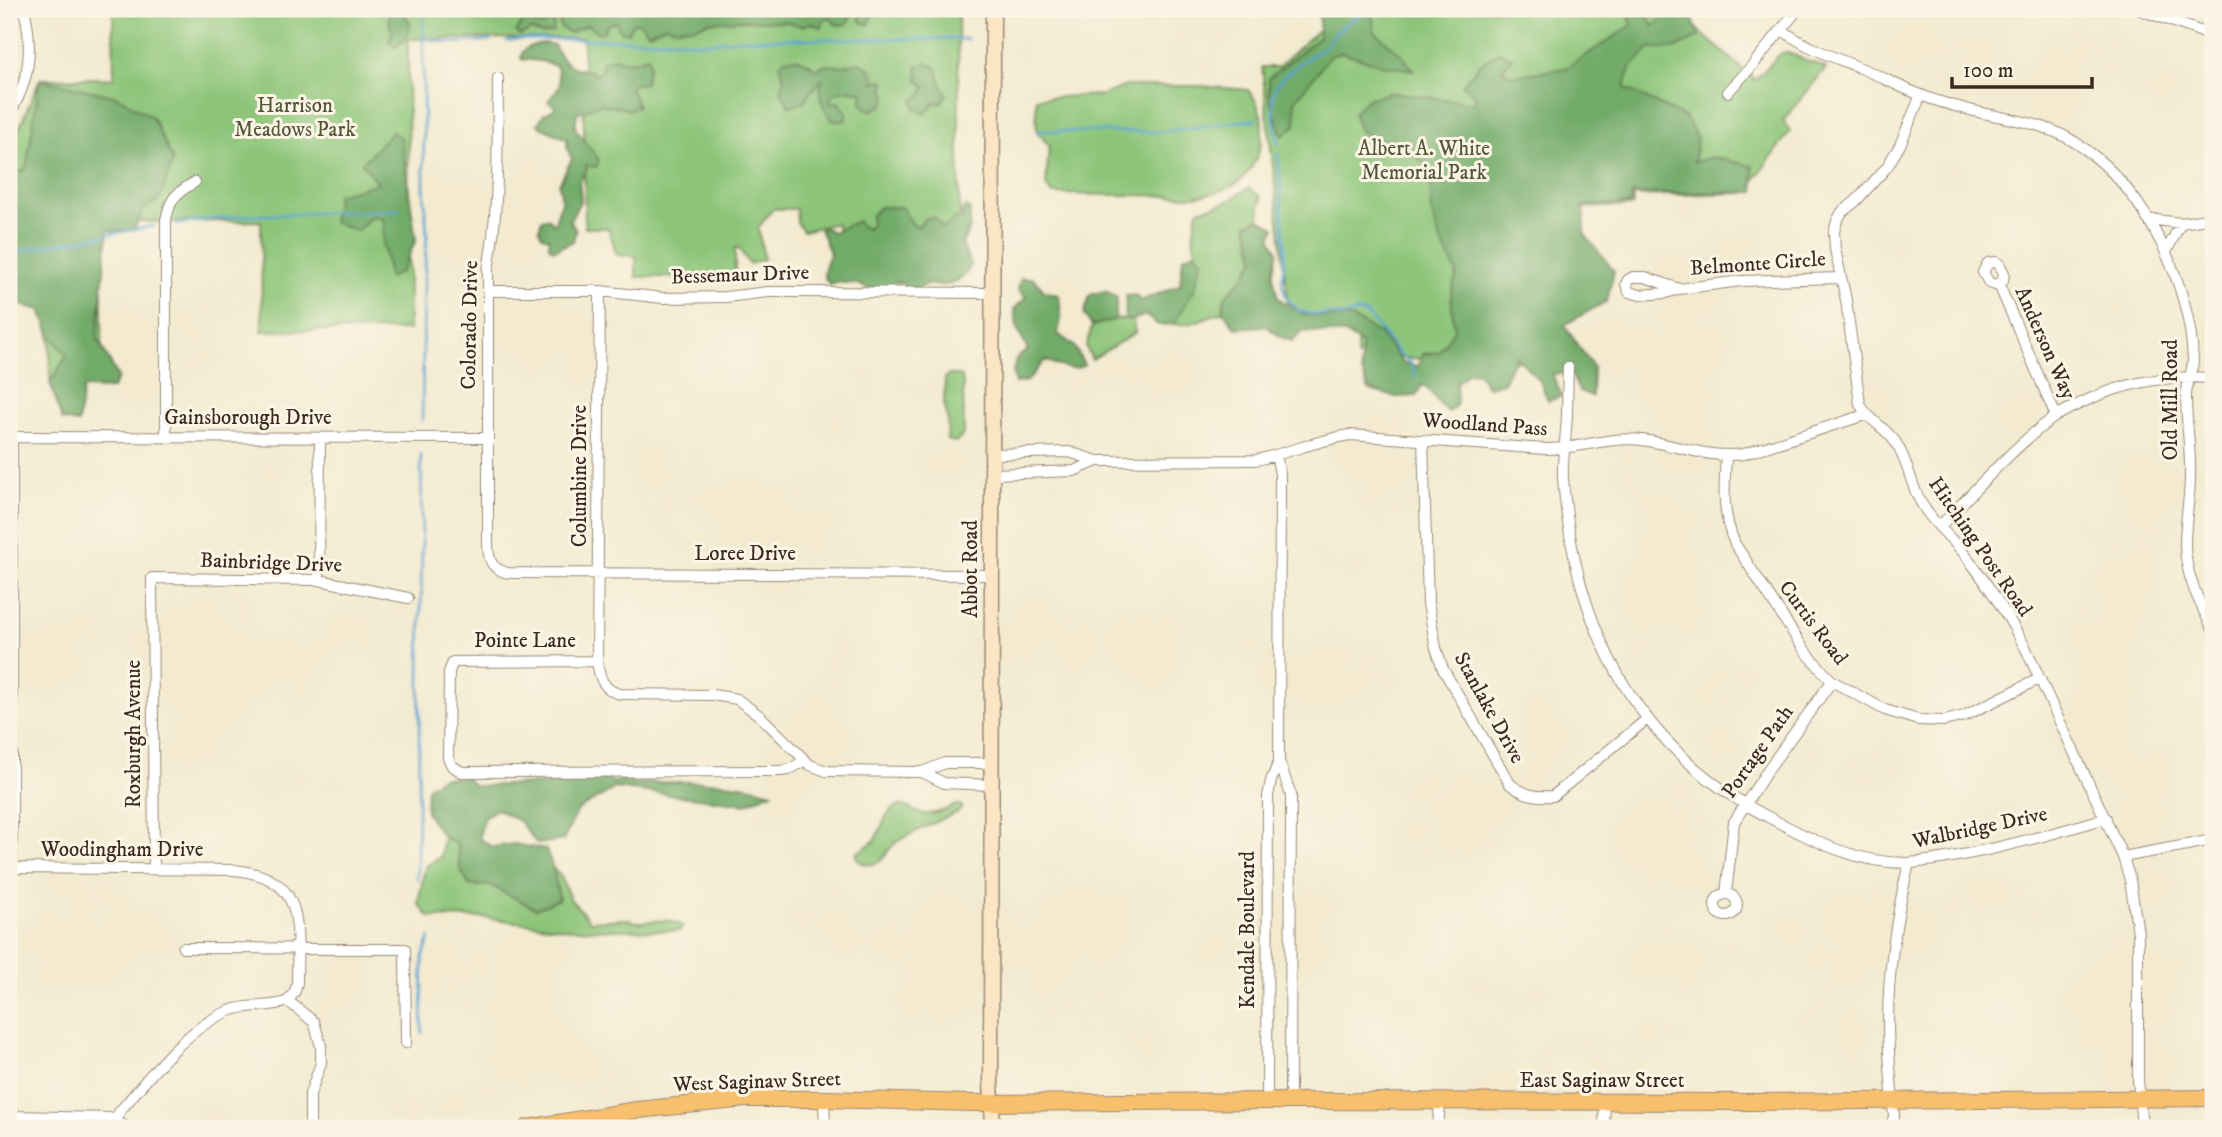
<svg xmlns="http://www.w3.org/2000/svg" width="2222" height="1137" font-family="'IM FELL DW Pica',serif">
  <style>
    .green { fill: #8cc579; stroke: #64784c; stroke-width: 2 }
    .forest { fill: #71aa69; stroke: #566a44; stroke-width: 2 }
    .lines { fill: none; stroke-linecap: round; stroke-linejoin: round }
    .stream { stroke: #5aa3d1; stroke-width: 2.5 }
    .minor-casing { stroke: #978a77; stroke-width: 12 }
    .secondary-casing { stroke: #978a77; stroke-width: 17 }
    .primary-casing { stroke: #978a77; stroke-width: 18 }
    .minor { stroke: #fff; stroke-width: 10 }
    .secondary { stroke: #fce5c4; stroke-width: 14 }
    .primary { stroke: #f8bf6c; stroke-width: 16 }
    .labels { text-anchor: middle; dominant-baseline: central; stroke-width: 6; stroke-linejoin: round; paint-order: stroke }
    .park-label { font-size: 21px; fill: #535839; stroke: #fcf5e5 }
    .street-label { font-size: 21px; fill: #3b2a1e; stroke: #fcf5e5 }
  </style>
  <rect width="100%" height="100%" fill="#fcf5e5"/>
  <filter id="ink" filterUnits="userSpaceOnUse"><feTurbulence type="fractalNoise" baseFrequency=".0143" numOctaves="2"/><feDisplacementMap in="SourceGraphic" scale="14" xChannelSelector="R" yChannelSelector="G"/><feConvolveMatrix kernelMatrix="1 2 1 2 8 2 1 2 1" color-interpolation-filters="sRGB"/></filter>
  <filter id="wash" filterUnits="userSpaceOnUse"><feTurbulence type="fractalNoise" baseFrequency=".00686" numOctaves="4" result="noise"/><feDisplacementMap in="SourceGraphic" scale="28" xChannelSelector="R" yChannelSelector="G"/><feGaussianBlur stdDeviation="1.57" result="paint"/><feColorMatrix in="noise" values="0 0 0 0 0 0 0 0 0 0 0 0 0 0 0 0 0 1.4 0 .05"/><feComposite in="paint" operator="in"/></filter>
  <g filter="url(#wash)">
    <rect width="100%" height="100%" fill="#f3ead0"/>
    <path class="green" d="M113,9H958L960,276L838,277L837,223L803,231L797,222L796,209H773L758,228L764,259L749,264L739,248H735V277H636V256L617,255L608,228H585L583,38L408,39L409,330L262,331L261,221L102,222V382L50,383L49,236L9,200V145L16,136L40,79L114,78Z
      M1319,9H1678L1676,11L1755,80L1780,54L1786,52L1826,68L1783,121L1790,131L1745,193L1633,196V206L1577,208L1578,317L1564,325L1579,363L1357,357V321H1290L1262,67H1278L1319,29Z
      M1126,86H1201L1248,90C1270,115 1265,157 1241,180C1231,190 1210,194 1195,196L1053,194L1046,186L1049,145L1037,132L1036,98L1103,95Z
      M1249,188L1261,197L1259,219L1247,224L1255,258L1245,276L1225,297L1223,312C1206,316 1191,327 1174,324L1195,288L1202,260C1189,246 1194,228 1198,210L1224,203Z
      M1115,319L1133,320L1135,333L1092,359L1086,347L1092,326Z
      M949,375H959L962,378L963,384L964,430L961,438L956,442L947,440L948,421L944,404L945,377Z
      M956,805H961L962,808L958,812C938,821 916,830 897,842C889,847 885,858 878,862C869,867 857,864 856,854C861,849 869,846 874,841C882,831 883,816 894,808C904,802 910,810 919,813C931,817 946,810 956,805Z
      M443,837L457,844L460,868L470,885L492,886L536,909L559,899L553,868L561,877L570,899L590,921L626,919L638,922L668,920L683,926L679,931L571,929L487,918L429,917L418,903L425,867L441,856Z"/>
    <path class="forest" d="M390,9H407L405,16L410,22C410,34 406,41 395,47L389,42L392,31L389,23Z
      M511,9L535,11V24L543,25L549,20L554,22L553,32L542,34L531,30L520,35L516,31L521,24V15L512,13Z
      M569,9H714L720,11L723,9H873L869,25L860,21L859,13L851,15L847,24L837,25L829,17L824,20L822,27L811,23L802,26L788,22L741,20L708,22L697,27L674,28L666,25L649,33L640,23H633L628,32H621L616,22L607,25L603,33L597,32L587,25L569,33L560,27L559,16Z
      M1319,9H1371L1375,32L1402,55L1413,70L1381,65L1341,52L1330,56L1295,101L1296,125L1282,136L1269,98V78L1319,37Z
      M1627,9H1644L1653,26L1666,16L1661,9H1689L1699,37L1674,49L1650,48L1630,68L1625,88L1686,118L1697,139L1694,162L1712,157L1753,166L1754,192L1631,194L1632,204L1584,206L1585,235L1614,271L1607,301L1564,325L1593,367L1592,396L1579,391L1571,373L1552,374L1562,396L1548,401L1540,381L1516,356L1503,383L1487,387L1479,373L1468,372L1456,383L1457,404L1449,412C1434,403 1436,393 1422,385L1416,396L1396,397L1369,390L1361,369V343L1345,334L1302,331L1292,341L1281,337L1266,326L1236,328L1223,312L1225,297L1245,276L1255,259L1247,224L1259,219L1275,227L1271,239L1278,251L1273,276L1278,298L1305,315L1352,318L1363,324L1380,334L1402,362L1417,367L1423,354L1439,352L1454,330L1451,294L1457,273L1439,238L1432,212L1429,168L1400,141H1382L1360,131L1353,113L1368,99L1391,92L1475,103V94L1462,85L1481,63L1500,52L1512,58L1502,69L1513,76L1566,68L1632,25Z
      M543,43L554,45C562,63 572,70 591,71L596,75L601,71L603,62L615,58C625,64 638,61 648,56L649,65L645,83L635,84L630,88L638,106L628,110C619,105 610,108 601,104L577,113L575,128L599,160L596,167L586,165L587,169L579,182L581,199L570,221L576,230L573,241L555,250L549,247V238L542,236L539,229L542,219L548,218L554,224L562,201L559,184L572,159L567,148V139L540,127L538,124L544,114L553,110L555,106L548,101L560,86L557,66L540,61L521,59C522,46 532,46 543,43Z
      M796,58L810,64L817,70L822,65L842,66L860,62L870,69L875,77L873,83L878,80L885,81L884,88L887,98L882,106L871,111L861,104L863,93C851,88 841,89 831,96L830,103L838,102L847,112L845,121H833C822,104 817,101 822,80L810,92L803,103L789,106L781,91L784,79L780,65L784,59Z
      M926,63L936,67L941,84L947,95L941,103L933,104L926,114L916,110L913,101L920,96L926,87L918,80L917,67Z
      M40,79L118,97L152,117L173,160L160,198L143,210L134,230L108,231L97,338L118,377L112,389L83,388L78,423L62,420L50,383L67,355L51,336L41,310L9,302V176L26,169Z
      M392,132L401,138L416,240L401,272L389,278L383,242L384,220L372,216L357,231L333,222L337,195L378,183L362,163Z
      M880,207H901L914,226H919L925,218L935,217L940,225L945,228L954,219H962V211L966,207L970,210V228L962,244L971,265C963,286 945,287 925,284L920,289L907,288L901,283L894,282C887,287 876,290 867,288C863,287 860,284 856,284C850,282 845,284 839,282L831,285C818,276 827,265 830,253L820,229L826,228L832,232L858,221L861,226L867,229L871,225V215Z
      M1195,252L1202,260L1195,288L1174,324L1158,325L1145,315L1133,320H1125L1126,296L1135,295L1141,301L1180,285L1183,257Z
      M1021,278H1033L1044,291L1059,295L1061,317L1058,334L1074,346L1084,365C1071,373 1057,365 1045,360L1027,381L1015,383L1013,373L1016,358L1028,350L1018,331L1014,309L1026,298L1018,289Z
      M1105,291L1117,297L1115,319L1092,326L1084,314L1090,295Z
      M596,776L614,782L629,778L634,783C679,782 729,778 772,792L746,804L615,788L578,810L563,840L537,844L519,821L497,809L484,817L479,838L492,847L514,844L546,850L553,868L559,899L536,909L492,886L469,885L460,868L457,844L443,837L426,812L427,788L442,777L466,778L475,786L571,783Z"/>
    <g class="lines">
      <path class="stream" d="M424,9L423,35C435,47 474,41 491,41
        M507,41L520,39L675,40L699,43L742,39H968
        M1328,44C1334,30 1357,15 1371,9
        M1037,131L1161,132L1257,119
        M1278,144C1276,130 1270,102 1275,89C1280,74 1312,56 1325,46
        M1278,153L1285,250L1282,284L1286,297L1299,311L1312,314L1344,316L1358,312L1367,314L1399,354L1410,362L1416,377
        M177,224L242,216L398,210
        M9,253L154,226
        M422,421L424,280L427,236L424,188L423,35
        M417,879L422,543L421,454
        M422,1033L423,957L430,938"/>
    </g>
  </g>
  <g filter="url(#ink)">
    <g class="lines">
      <defs>
        <path id="minor" d="M2138,9L2213,36
          M1782,30C1805,47 1831,56 1858,67C1879,75 1899,87 1921,95C1935,101 1951,105 1966,109C2011,121 2046,120 2085,149C2147,193 2190,285 2193,360C2193,372 2186,384 2186,396C2186,423 2191,449 2190,476C2190,499 2185,521 2185,544C2185,575 2199,602 2213,629
          M498,78C497,141 500,206 488,269V546C489,562 492,569 508,573L992,575
          M1728,92L1752,66L1798,9
          M1921,95L1900,145L1887,167L1856,201L1842,212L1837,221L1834,232L1835,249L1846,300L1860,404C1868,421 1886,427 1896,443C1910,465 1911,491 1927,512C1937,526 1951,538 1963,552C1986,581 2007,614 2025,647L2123,857L2130,880L2138,933V1079L2142,1128
          M9,114C30,82 33,45 24,9
          M2147,219L2181,223L2213,218
          M2166,252L2181,223
          M1996,262L1999,264L2004,273L2003,281L1995,285L1989,283L1983,272L1988,263Z
          M1999,285L2056,416
          M1679,289L1645,277H1633L1628,280L1626,284L1629,292L1640,295L1666,293L1679,289L1741,281L1840,278
          M488,291H600L663,298L726,297L768,292H802L993,293
          M600,291L597,661C599,677 603,690 620,694L713,695L737,699L760,716L810,765L826,771L922,772L945,763H992
          M1568,367C1567,388 1568,409 1566,430C1565,446 1562,462 1563,478C1574,626 1634,748 1770,818C1814,841 1858,864 1909,863C1925,862 1941,859 1957,856C2007,847 2056,833 2106,818
          M9,437L487,438
          M12,437V868
          M166,438V220C170,198 176,193 195,182
          M1423,440L1428,603L1436,648L1443,669L1510,784C1524,795 1535,797 1553,796L1646,720
          M993,454L1069,452L1097,461L1256,460C1288,453 1318,440 1350,435L1545,449C1578,449 1610,436 1642,440C1677,445 1709,459 1744,454L1865,415
          M1276,455L1280,474L1279,761L1291,795L1290,1101
          M1726,457C1724,488 1722,515 1735,544L1803,648L1819,667L1832,681L1885,710L1918,720L1944,721L1964,716L2039,679
          M993,474L1074,471L1097,461
          M1940,526C1976,490 2012,448 2053,418C2065,410 2079,404 2092,398C2132,381 2170,375 2213,378
          M319,580L320,438
          M597,661L453,662L449,672L448,758L452,766L462,772L780,771L789,770L805,760
          M922,772L944,783L992,785
          M2123,857L2213,840
          M9,868L234,870C308,877 297,925 297,983L295,991L288,1001
          M154,869L152,578L319,580L408,598
          M1715 905a11 11 0 1 1 22 0a11 11 0 1 1-22 0Z
          M1726,894L1734,822L1769,768L1832,681
          M183,948L405,949L406,1043
          M288,1001L314,1022L321,1046V1063L310,1094V1128
          M824,1099L825,1128
          M1267,1101L1268,796L1271,781L1279,761
          M9,1116L109,1118L129,1128
          M115,1120L120,1111C150,1076 186,1028 229,1011C248,1003 269,1009 288,1001
          M1438,1128L1440,1102
          M1604,1128L1605,1102
          M1890,1128L1894,1117C1892,1086 1888,1055 1888,1024C1888,969 1896,916 1909,863"/>
        <path id="secondary" d="M993,1128L991,1081L993,9"/>
        <path id="primary" d="M527,1128L637,1110L746,1099H824L973,1103L1290,1101L1750,1102L2213,1098"/>
      </defs>
      <use href="#minor" class="minor-casing"/>
      <use href="#secondary" class="secondary-casing"/>
      <use href="#primary" class="primary-casing"/>
      <use href="#minor" class="minor"/>
      <use href="#secondary" class="secondary"/>
      <use href="#primary" class="primary"/>
    </g>
  </g>
  <g class="labels">
    <g class="park-label">
      <text x="295" y="106">Harrison<tspan x="295" dy="24">Meadows Park</tspan></text>
      <text x="1424" y="149">Albert A. White<tspan x="1424" dy="24">Memorial Park</tspan></text>
    </g>
    <g class="street-label">
      <text transform="translate(1758 264) rotate(-4)">Belmonte Circle</text>
      <text transform="translate(740 275) rotate(-2)">Bessemaur Drive</text>
      <text transform="translate(470 325) rotate(-89)">Colorado Drive</text>
      <text transform="translate(2045 343) rotate(66)">Anderson Way</text>
      <text transform="translate(2171 400) rotate(-90)">Old Mill Road</text>
      <text x="248" y="418">Gainsborough Drive</text>
      <text transform="translate(1485 425) rotate(4)">Woodland Pass</text>
      <text transform="translate(580 476) rotate(-90)">Columbine Drive</text>
      <text transform="translate(1980 547) rotate(55)">Hitching Post Road</text>
      <text x="745" y="554">Loree Drive</text>
      <text transform="translate(271 563) rotate(2)">Bainbridge Drive</text>
      <text transform="translate(971 569) rotate(-90)">Abbot Road</text>
      <text transform="translate(1813 623) rotate(53)">Curtis Road</text>
      <text x="525" y="641">Pointe Lane</text>
      <text transform="translate(1489 708) rotate(61)">Stanlake Drive</text>
      <text transform="translate(134 734) rotate(-90)">Roxburgh Avenue</text>
      <text transform="translate(1758 752) rotate(-55)">Portage Path</text>
      <text transform="translate(1980 828) rotate(-12)">Walbridge Drive</text>
      <text x="122" y="850">Woodingham Drive</text>
      <text transform="translate(1248 930) rotate(-90)">Kendale Boulevard</text>
      <text x="1602" y="1081">East Saginaw Street</text>
      <text transform="translate(757 1082) rotate(-2)">West Saginaw Street</text>
    </g>
  </g>
  <rect width="2222" height="1137" fill="none" stroke="#fcf5e5" stroke-width="35"/>
  <path d="M1952 77v10h140v-10" fill="none" stroke="#3b2a1e" stroke-width="3.5"/>
  <text x="1963" y="77" font-size="21" fill="#3b2a1e" stroke="#fcf5e5" stroke-width="5" paint-order="stroke">100 m</text>
</svg>
